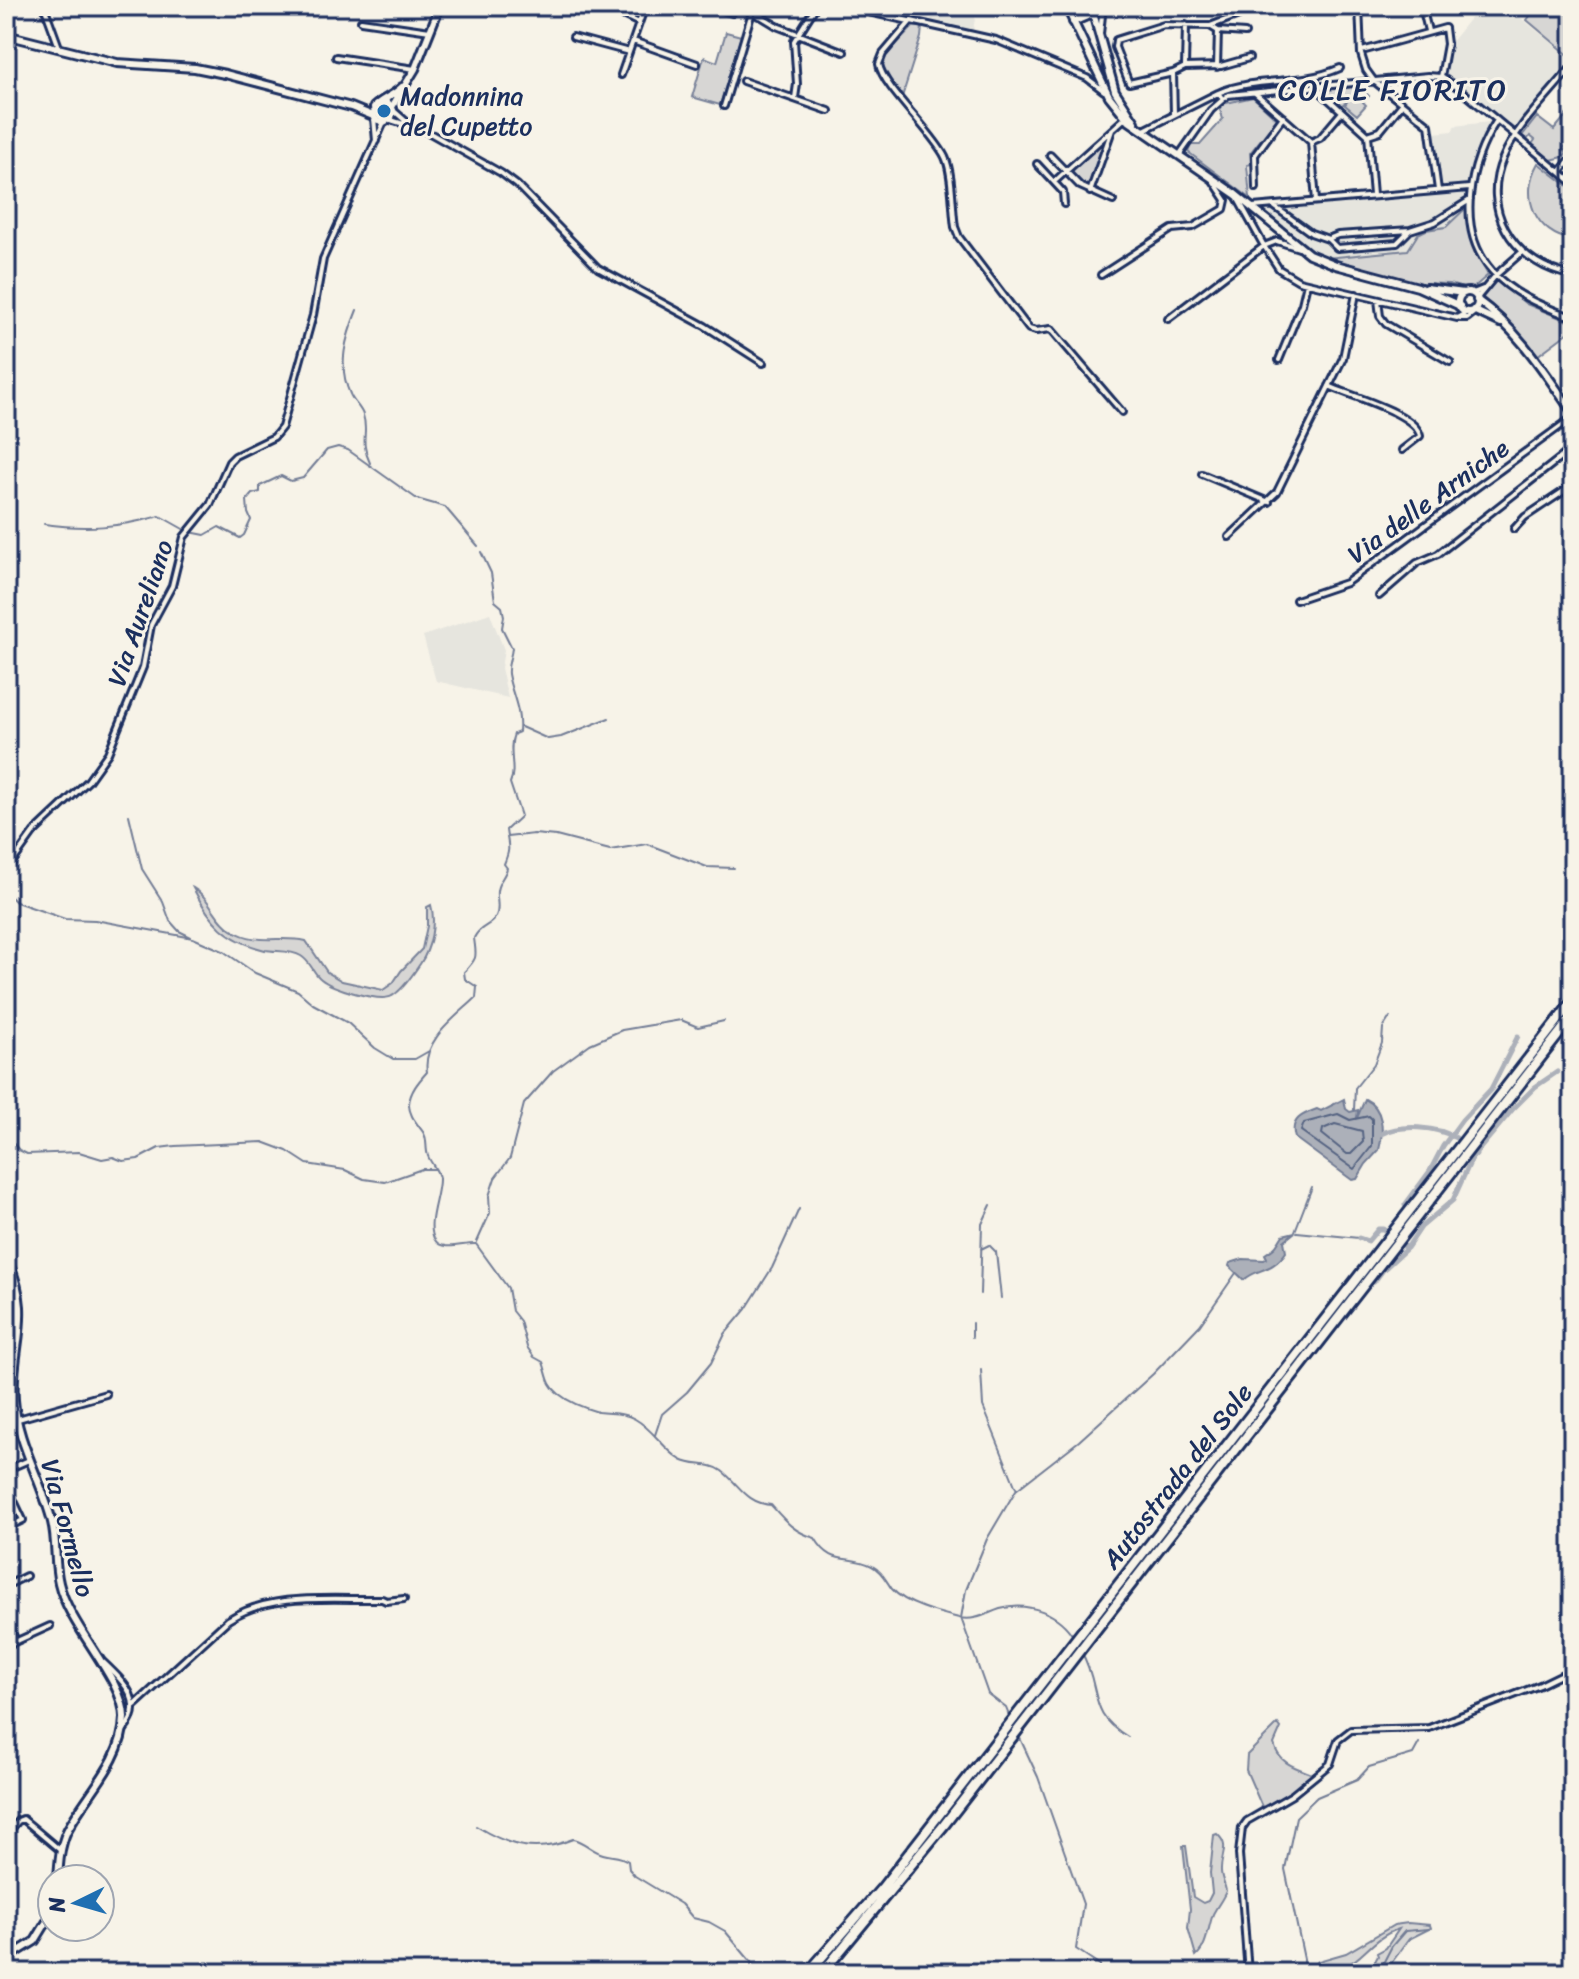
<svg xmlns="http://www.w3.org/2000/svg" width="1579" height="1979" font-family="Sriracha,sans-serif">
  <style>
    .built { fill: #e6e5de }
    .green { fill: #d7d6d4; stroke: #798299; stroke-width: 2 }
    .water { fill: #acb0b9; stroke: #727c95; stroke-width: 2 }
    .lines { fill: none; stroke-linecap: round; stroke-linejoin: round }
    .shore { stroke: #556382; stroke-width: 2 }
    .stream { stroke: #727c95; stroke-width: 2 }
    .canal { stroke: #acb0b9; stroke-width: 5 }
    .street-casing { stroke: #1b2f5e; stroke-width: 10 }
    .secondary-casing { stroke: #1b2f5e; stroke-width: 12 }
    .highway-casing { stroke: #1b2f5e; stroke-width: 14 }
    .street { stroke: #f7f3e8; stroke-width: 4 }
    .secondary { stroke: #f7f3e8; stroke-width: 6 }
    .highway { stroke: #f7f3e8; stroke-width: 8 }
    .poi-dot { fill: #1f6fb2; stroke: #f7f3e8; stroke-width: 3 }
    .labels { text-anchor: middle; dominant-baseline: central; stroke-width: 6; stroke-linejoin: round; paint-order: stroke }
    .poi-label { font-size: 26px; fill: #1b2f5e; stroke: #f7f3e8; text-anchor: start }
    .street-label { font-size: 26px; fill: #1b2f5e; stroke: #f7f3e8 }
    .quarter-label { font-size: 30px; letter-spacing: 2px; fill: #1b2f5e; stroke: #f7f3e8 }
  </style>
  <rect width="100%" height="100%" fill="#f7f3e8"/>
  <filter id="ink" filterUnits="userSpaceOnUse"><feTurbulence type="fractalNoise" baseFrequency=".0125" numOctaves="2"/><feDisplacementMap in="SourceGraphic" scale="16" xChannelSelector="R" yChannelSelector="G"/><feConvolveMatrix kernelMatrix="1 2 1 2 8 2 1 2 1" color-interpolation-filters="sRGB"/></filter>
  <g filter="url(#ink)">
    <path class="built" d="M934,6H977L973,31L931,22Z
      M1480,6H1506L1571,58L1515,130L1444,74L1450,43Z
      M1489,122L1491,123L1479,144L1468,184L1440,187L1434,133L1453,131L1454,126Z
      M1465,189L1467,207L1446,227L1426,230L1418,234L1408,250L1326,258L1307,248L1259,208Z
      M490,613L504,650L501,668L508,698L436,681L423,636Z"/>
    <path class="green" d="M1547,6H1569L1573,9L1572,58L1527,20L1532,13Z
      M913,27H922L921,37L902,97L880,68L882,59Z
      M726,32L741,36L720,105L692,97L704,57L717,62Z
      M1368,85L1364,91L1369,96L1363,102L1366,105L1357,115L1345,105L1348,100L1341,106L1326,93V90Z
      M1253,97L1277,119L1250,153L1251,164L1247,165L1250,198L1188,152L1191,145H1200L1223,119L1219,107L1222,104Z
      M1573,107V137L1563,149L1567,152L1563,157L1551,160L1532,144L1535,140L1530,136L1527,140L1522,136L1537,117L1554,130Z
      M1104,138L1106,139L1089,187L1086,188L1072,177L1068,171Z
      M1538,163L1573,190V240C1535,234 1519,196 1538,163Z
      M1467,207C1465,232 1475,253 1488,275L1471,290L1449,284L1418,283L1326,258L1408,250L1418,234L1426,230L1446,227Z
      M1497,280L1526,304L1570,322L1573,329L1537,356L1507,319L1481,296Z
      M193,888C210,897 215,920 232,930C257,946 280,935 306,941L327,972L342,981L383,990L393,983L401,971L422,949L427,926V907L431,905C436,923 431,948 420,964C413,974 403,990 392,996C380,1003 332,988 321,979C313,973 311,962 301,956C291,950 277,952 265,950C226,940 211,923 193,888Z
      M1278,1724L1281,1728L1274,1744C1279,1765 1298,1768 1315,1775L1276,1801L1262,1807L1246,1770L1247,1755Z
      M1217,1834C1231,1846 1220,1856 1221,1871C1221,1878 1225,1884 1226,1891C1223,1899 1217,1906 1213,1914C1208,1928 1207,1947 1196,1956L1188,1928L1190,1909L1183,1846H1186L1193,1897L1203,1903L1208,1901L1212,1893L1210,1873L1214,1835Z
      M1408,1923L1430,1925L1431,1928L1409,1939L1384,1973H1373L1378,1969L1374,1963L1378,1956L1377,1953L1386,1948L1399,1929C1365,1939 1359,1974 1317,1973L1315,1966L1318,1961L1346,1953L1394,1925Z"/>
    <path class="water" d="M1344,1099L1346,1109L1350,1112L1358,1110L1357,1118L1365,1099C1384,1108 1384,1131 1379,1150L1366,1164L1357,1179L1352,1180L1295,1138C1289,1119 1303,1114 1317,1109L1321,1111Z
      M1295,1232L1284,1241L1286,1252C1272,1273 1256,1268 1244,1280L1229,1266L1230,1263L1243,1259L1264,1260L1267,1258L1265,1254C1278,1246 1275,1247 1283,1235Z"/>
    <g class="lines">
      <path class="shore" d="M1338,1114L1350,1120L1369,1116L1372,1119V1146L1354,1169L1301,1131L1304,1123Z
        M1335,1124L1362,1131L1363,1142L1351,1154H1347L1322,1134L1323,1129Z"/>
      <path class="stream" d="M357,310C346,337 337,366 350,394C353,402 361,408 363,415C369,432 359,440 370,463
        M44,524C87,530 119,527 160,516L185,530
        M190,532L205,535L219,527L240,538L244,535L251,520L248,513L247,500L252,494L260,492V486L281,476L291,481L303,478L327,450L338,447L348,450L417,499L445,507L478,546
        M481,552L491,573L495,601L502,607L504,616L502,628L512,648C511,658 507,664 508,674C512,696 521,708 519,732L514,734C507,751 517,768 510,783L521,816L506,830C508,847 511,847 504,864L507,868C505,877 498,881 497,891C496,899 500,909 496,916C491,927 480,925 474,938C476,956 479,957 464,972L465,979L477,987L476,998C455,1018 422,1040 427,1072C419,1081 410,1091 409,1104C409,1116 417,1123 423,1132C428,1138 425,1148 428,1156C431,1164 438,1170 439,1178C440,1195 425,1225 435,1240C442,1252 464,1243 476,1244L508,1288L512,1311L520,1321L527,1347L534,1357L543,1362C548,1376 547,1385 559,1394C570,1403 584,1408 598,1412C611,1414 623,1412 635,1419C653,1429 663,1449 681,1460C694,1467 710,1462 722,1471C740,1485 746,1503 771,1505C786,1522 794,1532 815,1538C832,1567 848,1554 872,1566C882,1571 886,1581 892,1589C906,1605 939,1613 959,1618C976,1621 985,1614 1000,1609C1028,1601 1060,1613 1074,1638
        M521,727L548,739L561,737L609,718
        M129,815L142,869L163,902L170,921L179,931L191,937
        M507,837L534,834L556,836L610,850L647,844L707,867L734,868
        M6,892L16,902L65,919L95,920L193,938L223,951L255,973L298,991L313,1004L348,1023L375,1048L393,1059H415L429,1051
        M1354,1110L1355,1088L1374,1064L1382,1043L1383,1028L1390,1017
        M6,1142L11,1141L19,1150L27,1154L79,1152L102,1159L113,1157L123,1161L138,1159L159,1148L175,1146L263,1142L287,1151L307,1164L345,1170L364,1179L385,1182L422,1169H434
        M1295,1231L1312,1187
        M1297,1232L1359,1238
        M477,1242L490,1213L489,1196L495,1178L510,1158L524,1104L553,1071L590,1044L622,1030L681,1020L698,1027L724,1021
        M981,1249L989,1245L996,1252L1001,1298
        M980,1294L982,1224L991,1205
        M972,1323V1337
        M981,1370L983,1406L1016,1488
        M655,1435L662,1414L687,1392L711,1363L725,1334L746,1309L772,1268L799,1209
        M1081,1651C1103,1690 1085,1711 1128,1737
        M1010,1718L1006,1708L988,1694L961,1618L966,1590L987,1539L1016,1490L1079,1441L1153,1374L1200,1325L1236,1273
        M1018,1734L1038,1777L1083,1904L1076,1949L1100,1965V1973
        M476,1826C510,1847 536,1854 573,1839C585,1842 592,1851 603,1854C613,1857 619,1855 628,1861L629,1869L635,1876L681,1904L693,1918L709,1922L725,1931L757,1969L764,1973
        M1304,1973V1959L1285,1869L1296,1817L1317,1797L1357,1780L1369,1767L1413,1754L1419,1743
        M1378,1973L1392,1946L1405,1931L1429,1929"/>
      <path class="canal" d="M1381,1134C1401,1124 1436,1126 1456,1138C1463,1143 1469,1149 1476,1155
        M1405,1205L1430,1171L1443,1146L1462,1120L1491,1089L1518,1036
        M1359,1238L1368,1241L1378,1229H1383L1407,1248
        M1374,1282L1383,1270L1407,1248L1421,1227L1453,1200L1472,1158L1513,1109L1535,1087L1557,1072"/>
      <defs>
        <path id="street" d="M44,6L59,47
          M604,6L639,23
          M709,6L732,13
          M842,6L909,21
          M1359,6L1361,54L1366,70L1374,81L1429,125L1438,190
          M1422,6L1428,31
          M759,15L777,26L844,52
          M361,21L430,31
          M1210,26L1262,6
          M1100,34L1103,6
          M573,37L629,52
          M633,41L697,64
          M1362,51L1445,28L1447,44L1441,77
          M336,57L415,69
          M1185,67L1221,66L1249,58
          M1217,67L1218,31
          M1173,73L1129,83L1115,47L1116,40L1164,25L1210,26L1218,31L1245,33
          M621,75L645,6
          M743,81L829,111
          M1314,86L1368,135L1373,195
          M1104,91L1087,78L996,40L911,21L883,54L879,64C882,86 932,131 945,157C953,174 952,208 955,227L959,237L1029,329L1036,331L1051,329L1122,412
          M1255,93L1311,142L1316,201
          M795,98L797,84L794,41L816,6
          M1222,98L1218,93C1258,76 1300,86 1340,68
          M724,106L752,12
          M393,110L409,124
          M1174,114L1173,73L1185,67L1186,25
          M374,118L376,141
          M391,120L428,132L501,173L517,185L598,268L705,326L763,363
          M1497,120C1470,162 1454,229 1492,271C1511,293 1539,305 1566,315
          M1144,130L1218,93
          M1368,135L1380,131L1402,104
          M1311,142L1320,138L1342,112
          M1180,154L1211,110L1228,95L1428,76L1441,77L1457,87L1573,183
          M1050,155L1080,186L1113,201
          M1037,164L1063,192L1064,204
          M1560,172L1573,156
          M1054,182L1125,118
          M1256,188L1255,155L1283,117
          M1090,192L1112,130
          M1238,199L1264,246L1277,241L1299,248
          M1253,207L1469,188
          M1275,207L1311,233L1328,239L1337,248L1397,243L1410,230
          M1328,239L1338,235L1410,230L1435,222L1470,200
          M1562,273C1512,259 1481,209 1503,158C1516,126 1551,93 1573,65
          M1101,275L1172,229L1193,227L1224,209L1226,200L1214,182
          M1473,293L1483,289
          M1477,298L1496,275L1521,253
          M1378,300L1380,316L1386,324L1450,362
          M1460,318H1467L1476,311
          M1168,319L1264,246L1279,269L1299,281L1457,318L1469,311
          M1279,360L1302,304L1307,283
          M1329,386C1350,396 1416,413 1420,436L1402,450
          M1202,474L1269,502
          M1514,529L1525,517L1573,485
          M1229,537L1277,492L1343,358L1356,294
          M1379,596L1417,563L1438,554L1573,448
          M1296,600L1346,583L1573,417
          M6,871L34,832L88,781L108,753L143,667L151,625L172,586L184,537L210,505L229,462L235,456L274,437L282,427L313,315L323,259L384,122
          M18,1419L106,1394
          M6,1470L29,1460
          M6,1484L23,1520L6,1528
          M6,1586L26,1576
          M6,1620L16,1641
          M6,1646L50,1626
          M103,1662C124,1682 147,1703 123,1731
          M135,1705L228,1620C271,1592 332,1600 382,1599L386,1601L404,1599
          M6,1835L18,1821L23,1819L61,1851
          M1248,1973L1239,1854L1242,1828L1247,1821L1292,1795L1330,1764L1338,1740L1351,1730L1429,1728L1540,1685L1573,1669"/>
        <path id="secondary" d="M749,6L759,15
          M1066,6L1109,96L1129,121L1235,194L1309,254L1336,265L1418,287L1460,306
          M1091,6L1115,91L1135,122
          M1073,22L1094,13
          M6,35L117,63L195,68L225,74L351,107L373,116
          M381,102L387,103L393,110L391,118L384,122L375,119L374,107C382,99 393,96 402,87
          M392,107L415,69L440,6
          M1426,288L1464,293
          M1458 302a10 10 0 1 1 20 0a10 10 0 1 1-20 0Z
          M1477,300C1518,329 1545,373 1573,413
          M1473,310L1501,323
          M6,1257C35,1317 10,1344 14,1400C17,1442 42,1481 52,1522C57,1542 54,1563 59,1583C69,1627 125,1681 124,1718C123,1762 85,1795 67,1831C60,1846 59,1863 58,1879
          M6,1959L35,1941L52,1913"/>
        <path id="highway" d="M808,1973L882,1888L1573,1001
          M822,1973L944,1825L1573,1016"/>
      </defs>
      <use href="#street" class="street-casing"/>
      <use href="#secondary" class="secondary-casing"/>
      <use href="#highway" class="highway-casing"/>
      <use href="#street" class="street"/>
      <use href="#secondary" class="secondary"/>
      <use href="#highway" class="highway"/>
    </g>
  </g>
  <circle class="poi-dot" cx="384" cy="111" r="8"/>
  <g class="labels">
    <g class="poi-label">
      <text x="400" y="96">Madonnina<tspan x="400" dy="30">del Cupetto</tspan></text>
    </g>
    <g class="street-label">
      <text transform="translate(1428 501) rotate(-36)">Via delle Arniche</text>
      <text transform="translate(140 613) rotate(-71)">Via Aureliano</text>
      <text transform="translate(1177 1476) rotate(-52)">Autostrada del Sole</text>
      <text transform="translate(68 1528) rotate(75)">Via Formello</text>
    </g>
    <g class="quarter-label">
      <text x="1393" y="90">COLLE FIORITO</text>
    </g>
  </g>
  <rect width="1579" height="1979" fill="none" stroke="#f7f3e8" stroke-width="32"/>
  <rect x="16" y="16" width="1547" height="1947" fill="none" stroke="#1b2f5e" stroke-width="3" filter="url(#ink)"/>
  <g transform="translate(76 1903) rotate(265)"><circle r="38" fill="#f7f3e8" stroke="#9fa5b1" stroke-width="2"/>
  <path d="M0-6L14 30L0 20L-14 30Z" fill="#1f6fb2"/>
  <text y="-12" font-size="22" font-weight="bold" text-anchor="middle" fill="#1b2f5e">N</text>
  </g>
</svg>
